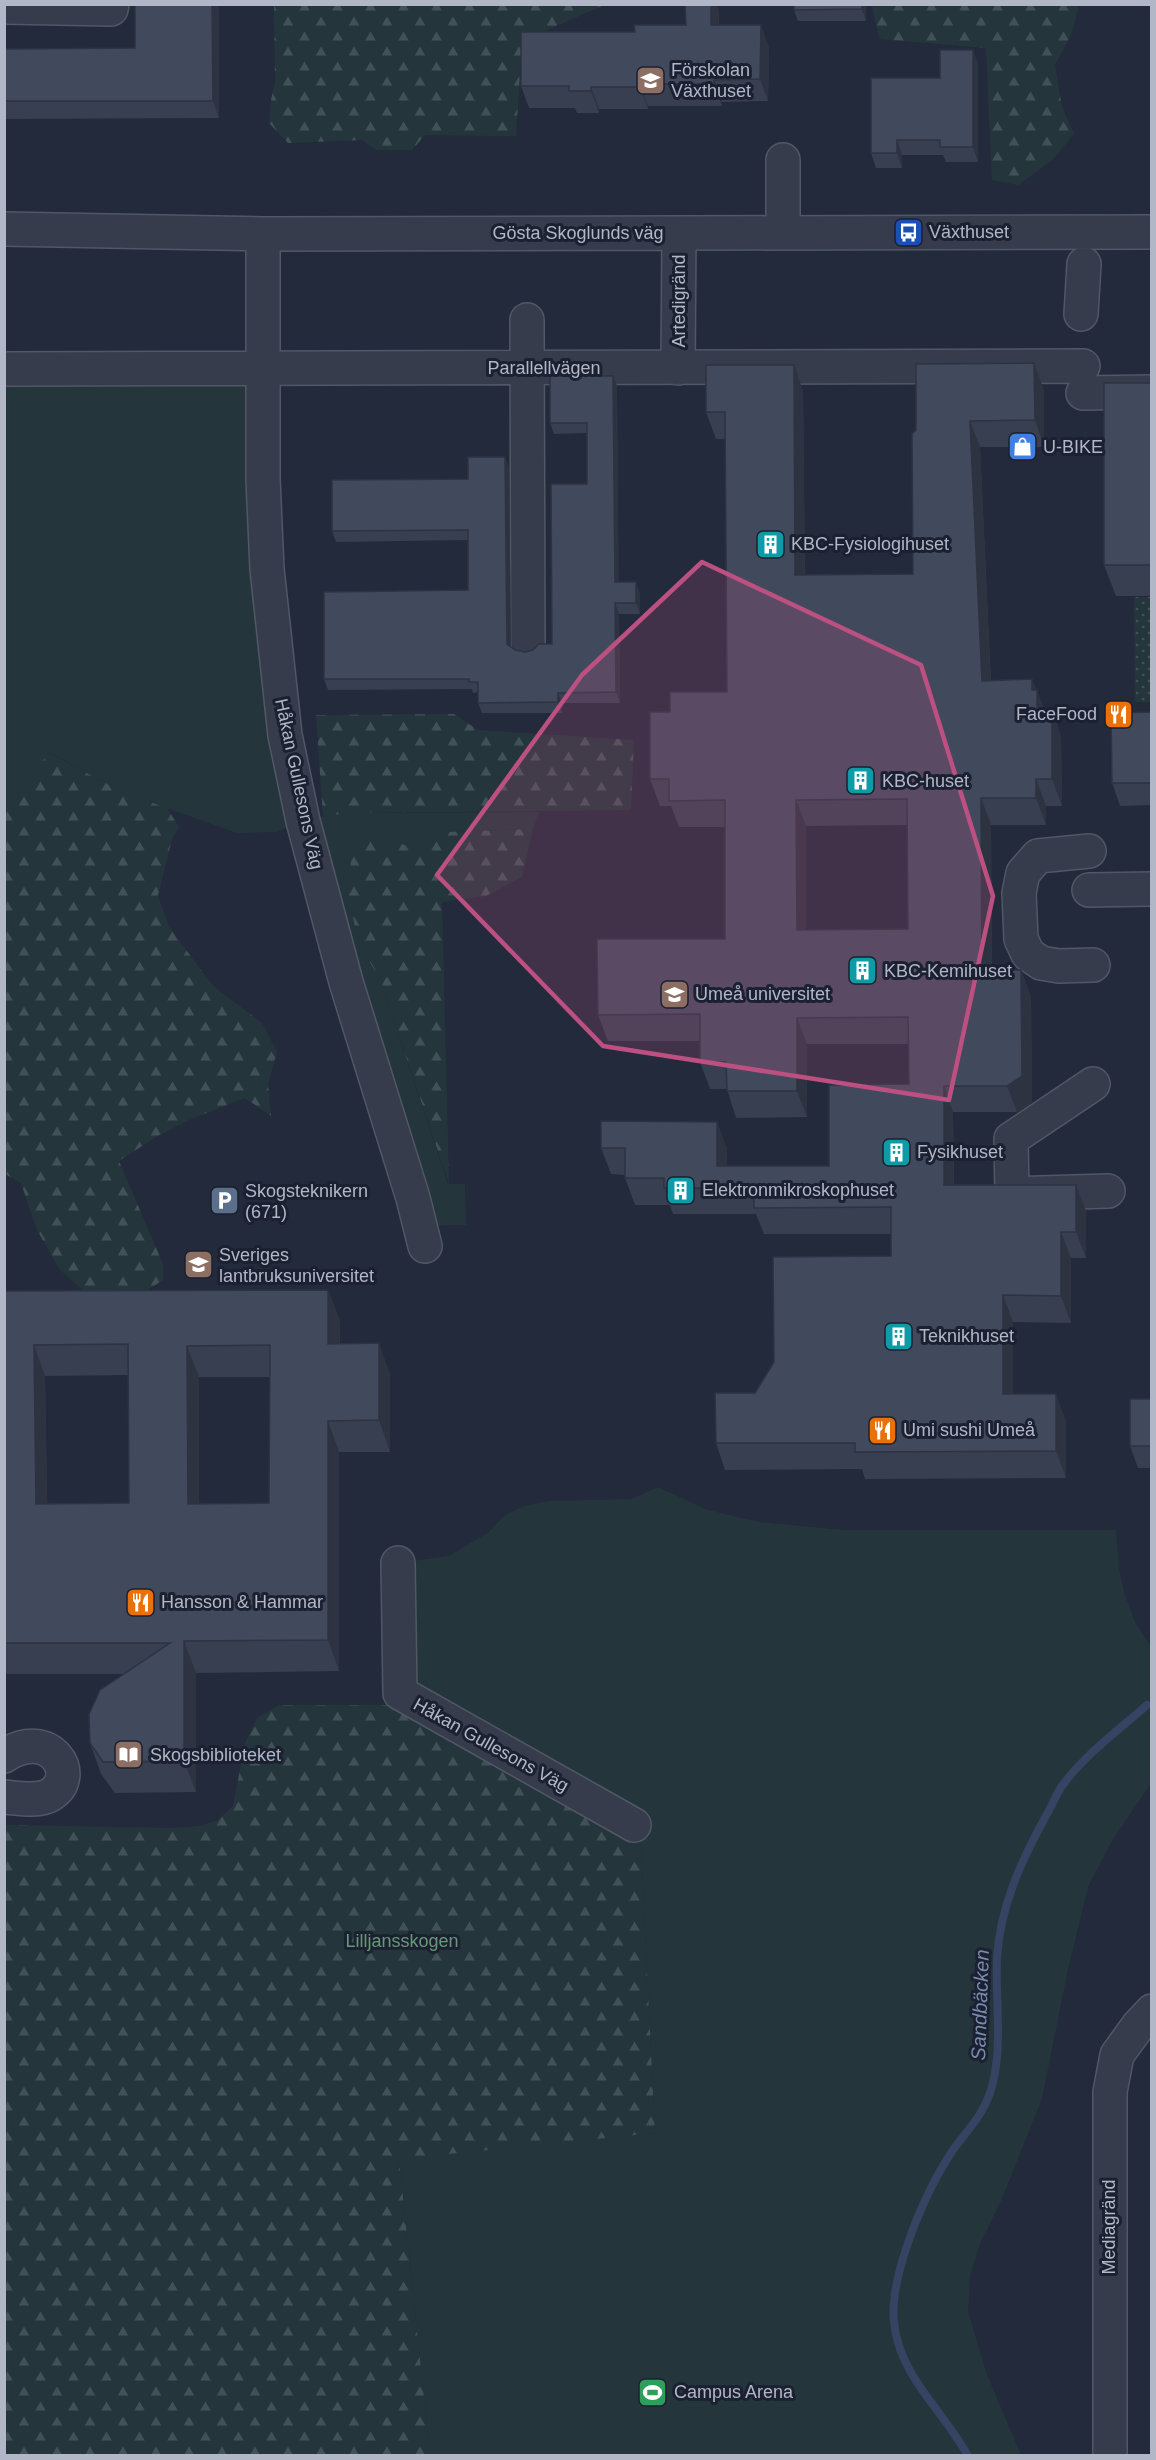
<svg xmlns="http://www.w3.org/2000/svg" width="1156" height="2460" font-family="Arial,sans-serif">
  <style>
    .grass { fill: #24363c }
    .forest { fill: url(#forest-firs) }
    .park { fill: url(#park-dots) }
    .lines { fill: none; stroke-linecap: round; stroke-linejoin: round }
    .stream { stroke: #364362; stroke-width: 8 }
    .minor-casing { stroke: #515766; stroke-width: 36 }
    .minor { stroke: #363c4b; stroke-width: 33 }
    .wall { fill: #383f50; fill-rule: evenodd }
    .shaded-wall { fill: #2e3341 }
    .building { fill: #41495d; stroke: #2e3341; stroke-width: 1.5; fill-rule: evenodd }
    .marked { fill: #bc5081; fill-opacity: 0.2; stroke: #bc5081; stroke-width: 4.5; stroke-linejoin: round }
    .labels { text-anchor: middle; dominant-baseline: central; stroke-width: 6; stroke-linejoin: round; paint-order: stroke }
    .poi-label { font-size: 18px; fill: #b1b7c7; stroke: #1b2130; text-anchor: start }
    .street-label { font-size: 18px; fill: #b1b7c7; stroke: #1b2130 }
    .park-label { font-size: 18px; fill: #689879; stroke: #1b2130 }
    .water-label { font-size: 20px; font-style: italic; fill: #798aaf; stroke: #1b2130 }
  </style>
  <defs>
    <pattern id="forest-firs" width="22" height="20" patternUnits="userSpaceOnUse" patternTransform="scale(1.5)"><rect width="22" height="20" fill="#24363c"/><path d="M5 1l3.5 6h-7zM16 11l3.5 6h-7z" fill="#415157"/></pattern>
    <pattern id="park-dots" width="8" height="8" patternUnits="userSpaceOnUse" patternTransform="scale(1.5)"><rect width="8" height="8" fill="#24363c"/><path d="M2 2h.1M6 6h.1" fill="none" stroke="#415157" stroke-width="1.8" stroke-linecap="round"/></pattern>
  </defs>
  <rect width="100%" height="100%" fill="#222a3b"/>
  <path class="grass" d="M264,368L303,820L346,813L539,812L533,829L446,832L408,847L391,837L358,944L379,977L448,1184H465L466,1225L420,1226L303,821L276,832L237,833L124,793L51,753L11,795L5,798V369Z
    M658,1487L708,1510L759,1522L843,1530H1116L1119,1568L1124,1592L1135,1622L1151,1647V1783L1112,1841L1088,1887L1067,1974L1042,2099L1001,2201L980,2244L970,2276L968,2311L986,2372L1021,2455H430L399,2158L655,2133L640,1827L400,1693L398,1563L449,1556L489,1532L505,1515L524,1506L549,1501L632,1499Z"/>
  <path class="forest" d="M274,5H604L522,41L516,136L425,135L412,150H376L362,140L288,143L269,123L271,100L275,82Z
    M872,5H1079L1072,33L1055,65L1062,107L1074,134L1052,160L1018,185L992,180L986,48L879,39Z
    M454,714L478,730L634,740L631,810L346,813L323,817L316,715Z
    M50,753L124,793L167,808L179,827L172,839L158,896L169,927L213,986L262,1023L277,1052L268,1084L271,1116L245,1098L189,1120L156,1137L119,1161L163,1264V1280L129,1302L85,1292L60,1270L37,1230L21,1183L5,1174L4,798L11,795Z
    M533,829L522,877L486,896L442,902L449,1184L379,977L358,944L349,895L352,840L391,837L408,847L446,832Z
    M394,1702L640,1827L655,2133L399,2159L430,2455L5,2456V1825L173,1828L199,1826L218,1820L233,1806L245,1743L257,1718L279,1705H385Z"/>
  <path class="park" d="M1134,597H1151V702H1135Z"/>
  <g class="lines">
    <path class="stream" d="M968,2456C943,2410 900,2377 894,2323C889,2274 926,2190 953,2150C967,2130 982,2117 990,2093C1004,2051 995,2002 997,1958C1000,1906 1022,1859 1047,1814C1053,1804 1057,1791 1065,1782C1087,1753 1120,1729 1147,1705"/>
    <defs>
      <path id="minor" d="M4,7L111,9L112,4
        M783,160V233
        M4,229L263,234L1152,232
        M263,234V479L267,569L285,735L303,821L346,982L413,1198L425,1246
        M1081,314L1084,264
        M527,320L528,644
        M678,368L679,234
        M4,369L1083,366
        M1083,393L1152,392
        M1089,851L1038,856L1023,873L1019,893L1021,939L1028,954L1041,963L1059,966L1093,965
        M1089,890L1152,889
        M1093,1084L1011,1139L1012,1194L1108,1191
        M398,1563L400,1693L634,1825
        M4,1756C50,1725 82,1776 50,1795C38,1802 18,1798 4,1797
        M1110,2456V2092L1117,2055L1138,2026L1152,2011"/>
    </defs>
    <use href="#minor" class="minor-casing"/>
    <use href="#minor" class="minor"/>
  </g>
  <path class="wall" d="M135,4H219V118L4,119V49L135,48Z
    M685,4H718L719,25L769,47L768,101L722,102V106H648V109H599V113H577L575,108H529L521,86L635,32L686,25Z
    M866,4V21H798L794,10Z
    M978,64V162H946L943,155H902V168H876L871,153L940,78Z
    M613,376L617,386L618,582L640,593V614H619L620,703H562V713H482L478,703V692L473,693L472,689L328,690L324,679L468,590V540L336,542L332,531L468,479L509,467L511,647L515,650L525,652L552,644L587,484V433L554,434L550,423Z
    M1152,383V596H1116L1104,565Z
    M1044,390V447H980L991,681L1032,679L1044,709L1061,736L1062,806H1046V825H991L992,970H1021L1031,997L1032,1103L1017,1112H953L954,1185L1086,1211V1258H1071V1323L1013,1322V1394L1066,1421V1478L865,1479L862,1469L725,1470L716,1443L755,1393L891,1256V1234H764L756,1214H673L670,1205H635L625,1178V1175L611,1174L601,1148H727V1166H829L909,1084L908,1044H807V1117L736,1118L727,1089H710L700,1062V1041H608L598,1015L725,939V827H679L671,806H660L650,779L670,712L727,692L725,439H716L706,412L803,391L805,575L913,574L912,434ZM907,825L908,929L806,930V826Z
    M1152,712V805L1120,806L1112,783Z
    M328,1290L340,1321V1344L390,1374V1452H339V1671L196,1673V1792L115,1793L101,1774L90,1743L123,1674H4V1291ZM128,1375L129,1503L47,1504L45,1376ZM199,1377H270L269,1503L199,1504Z
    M1152,1399V1468H1138L1130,1446Z"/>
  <path class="shaded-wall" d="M212,4H219V118L213,101Z
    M711,4H718L719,47L711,25Z
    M862,4H866V21L862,9Z
    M761,25L769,47L768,101L760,79Z
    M973,50L978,64V162L973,147Z
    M714,80L722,102V106L714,84Z
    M640,84L648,106V109L640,87Z
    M591,87L599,109V113L591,91Z
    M897,140L902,155V168L897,153Z
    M1034,363L1044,390V447L1035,420Z
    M794,365L803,391L805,602L795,575Z
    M613,376L617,386L619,593L615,582Z
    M970,421L980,447L992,708L982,681Z
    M505,457L509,467L511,655L507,644Z
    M636,582L640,593V614L636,603Z
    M615,603L619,614L620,703L616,692Z
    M1032,679L1037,692V690L1046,717L1037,710L1032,690Z
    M558,693L562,703V713L558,702Z
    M1052,709L1061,736L1062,806L1052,779Z
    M1036,779L1046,806V825L1036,798Z
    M981,798L991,825L992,996L982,970Z
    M796,800L806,826V956L797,930Z
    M1021,970L1031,997L1032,1103L1017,1112L1007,1086Z
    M797,1018L807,1044V1117L797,1091Z
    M944,1086L953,1112L954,1212L944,1185Z
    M717,1122L727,1148V1188L717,1166Z
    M1076,1185L1086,1211V1258L1076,1232Z
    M1061,1232L1071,1258V1323L1061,1296Z
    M328,1290L340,1321L339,1375L328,1344Z
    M1003,1295L1013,1322V1421L1003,1394Z
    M379,1343L390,1374V1452L379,1420Z
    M34,1345L45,1376L48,1535L36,1504Z
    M187,1346L199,1377V1535L188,1504Z
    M1056,1394L1066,1421V1478L1056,1451Z
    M328,1421L339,1452V1671L328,1640Z
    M184,1641L196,1673V1792L184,1761Z"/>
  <path class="building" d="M135,4H212L213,101H4V49L135,48Z
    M685,4H711V25H761L760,79L714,80V84H640V87H591V91H569V86H521V32H635L634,25H686Z
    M794,4H862V9L794,10Z
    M940,50H973V147H940V140H897V153H871V78H940Z
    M1034,363L1035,420L970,421L982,681L1032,679V690H1037V710L1052,709V779H1036V798H981L982,970H1021L1022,1076L1007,1086H944V1185H1076V1232H1061V1296L1003,1295V1394H1056V1451L855,1452V1443H716L715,1393H755L774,1362L773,1257L891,1256V1207L754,1208V1188H664V1178H625V1148H601V1121L717,1122V1166H829V1085L909,1084L908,1017L797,1018V1091H727L726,1062H700V1014L598,1015L597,939H725V800L669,801V779H650V712H670V692H727L725,412H706V365H794L795,575L913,574L912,434L916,430V364ZM907,799L908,929L797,930L796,800Z
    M550,376H613L615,582H636V603H615L616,692L558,693V702L478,703V682H469V679H324V592L468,590V530L332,531V480L468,479V457H505L507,644L515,650L525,652L533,650L539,644H552L551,484H587V423H550Z
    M1104,383H1152V565H1104Z
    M1152,712V783H1112L1111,713Z
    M328,1290V1344L379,1343V1420L328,1421V1640L184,1641V1761L103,1762L90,1743L89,1714L100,1690L170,1643H4V1291ZM128,1344L129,1503L36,1504L34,1345ZM270,1345L269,1503L188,1504L187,1346Z
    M1130,1399H1152V1446H1130Z"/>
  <path class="marked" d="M702,562L921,665L993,896L949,1100L603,1046L437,875L582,675Z"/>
  <defs>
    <symbol id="school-square" viewBox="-11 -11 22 22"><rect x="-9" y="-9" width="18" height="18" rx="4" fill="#8d6e63" stroke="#1b2130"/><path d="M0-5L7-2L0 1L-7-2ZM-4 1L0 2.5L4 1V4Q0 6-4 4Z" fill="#fff"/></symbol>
    <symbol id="bus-square" viewBox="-11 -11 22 22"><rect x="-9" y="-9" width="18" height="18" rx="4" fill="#1a4fb4" stroke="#1b2130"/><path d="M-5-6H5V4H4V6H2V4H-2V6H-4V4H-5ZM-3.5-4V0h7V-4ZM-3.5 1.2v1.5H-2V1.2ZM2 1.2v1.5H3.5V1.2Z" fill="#fff"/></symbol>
    <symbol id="shop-square" viewBox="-11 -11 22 22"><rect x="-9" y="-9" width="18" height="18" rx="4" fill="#3f7fe0" stroke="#1b2130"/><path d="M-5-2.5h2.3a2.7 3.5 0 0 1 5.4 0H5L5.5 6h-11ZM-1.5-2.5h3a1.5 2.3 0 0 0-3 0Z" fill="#fff"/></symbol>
    <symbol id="building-square" viewBox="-11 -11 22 22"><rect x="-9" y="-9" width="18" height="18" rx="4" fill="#0f9aa8" stroke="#1b2130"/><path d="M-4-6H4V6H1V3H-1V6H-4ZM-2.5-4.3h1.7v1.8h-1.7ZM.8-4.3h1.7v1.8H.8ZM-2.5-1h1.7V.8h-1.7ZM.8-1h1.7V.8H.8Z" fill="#fff"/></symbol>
    <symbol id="restaurant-square" viewBox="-11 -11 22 22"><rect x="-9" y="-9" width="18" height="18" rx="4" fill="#e8710a" stroke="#1b2130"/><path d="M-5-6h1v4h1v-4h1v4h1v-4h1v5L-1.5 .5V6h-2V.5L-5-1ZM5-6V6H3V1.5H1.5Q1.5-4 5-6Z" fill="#fff"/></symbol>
    <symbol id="university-square" viewBox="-11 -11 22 22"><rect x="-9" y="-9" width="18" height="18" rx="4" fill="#8d6e63" stroke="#1b2130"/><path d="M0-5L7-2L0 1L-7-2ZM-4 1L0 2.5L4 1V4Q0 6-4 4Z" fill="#fff"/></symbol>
    <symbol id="parking-square" viewBox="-11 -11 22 22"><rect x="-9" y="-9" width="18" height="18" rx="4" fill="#5c6f8a" stroke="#1b2130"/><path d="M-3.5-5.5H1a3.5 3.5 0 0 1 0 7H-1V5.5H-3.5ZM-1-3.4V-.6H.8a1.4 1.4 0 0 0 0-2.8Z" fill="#fff"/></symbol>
    <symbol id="library-square" viewBox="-11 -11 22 22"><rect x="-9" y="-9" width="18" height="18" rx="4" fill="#8d6e63" stroke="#1b2130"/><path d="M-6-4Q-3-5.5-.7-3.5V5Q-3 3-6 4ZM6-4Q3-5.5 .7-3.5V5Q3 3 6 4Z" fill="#fff"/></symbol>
    <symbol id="stadium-square" viewBox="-11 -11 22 22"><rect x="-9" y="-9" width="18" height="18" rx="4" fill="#2e9e5b" stroke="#1b2130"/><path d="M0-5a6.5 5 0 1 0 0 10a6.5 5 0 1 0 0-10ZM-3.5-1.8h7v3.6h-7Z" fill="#fff"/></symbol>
  </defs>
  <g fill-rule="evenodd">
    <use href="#school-square" x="634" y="64" width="33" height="33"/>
    <use href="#bus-square" x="892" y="216" width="33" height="33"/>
    <use href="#shop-square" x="1006" y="430" width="33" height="33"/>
    <use href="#building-square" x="754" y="528" width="33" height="33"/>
    <use href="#restaurant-square" x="1102" y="698" width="33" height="33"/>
    <use href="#building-square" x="844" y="764" width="33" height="33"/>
    <use href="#building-square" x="846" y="954" width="33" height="33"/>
    <use href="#university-square" x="658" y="978" width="33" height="33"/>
    <use href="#building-square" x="880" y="1136" width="33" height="33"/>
    <use href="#building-square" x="664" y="1174" width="33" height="33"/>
    <use href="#parking-square" x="208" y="1184" width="33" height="33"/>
    <use href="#university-square" x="182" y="1248" width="33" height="33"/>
    <use href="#building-square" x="882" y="1320" width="33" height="33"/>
    <use href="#restaurant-square" x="866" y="1414" width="33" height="33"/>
    <use href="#restaurant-square" x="124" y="1586" width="33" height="33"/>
    <use href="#library-square" x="112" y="1738" width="33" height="33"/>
    <use href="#stadium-square" x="636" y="2376" width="33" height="33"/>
  </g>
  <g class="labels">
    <g class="poi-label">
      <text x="671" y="70">Förskolan<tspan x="671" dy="21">Växthuset</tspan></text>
      <text x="929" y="232">Växthuset</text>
      <text x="1043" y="447">U-BIKE</text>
      <text x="791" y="544">KBC-Fysiologihuset</text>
      <text x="1097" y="714" text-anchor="end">FaceFood</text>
      <text x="882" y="781">KBC-huset</text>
      <text x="884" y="971">KBC-Kemihuset</text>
      <text x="695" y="994">Umeå universitet</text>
      <text x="917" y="1152">Fysikhuset</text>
      <text x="702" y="1190">Elektronmikroskophuset</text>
      <text x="245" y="1191">Skogsteknikern<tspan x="245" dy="21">(671)</tspan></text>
      <text x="219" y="1255">Sveriges<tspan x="219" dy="21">lantbruksuniversitet</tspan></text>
      <text x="919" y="1336">Teknikhuset</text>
      <text x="903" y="1430">Umi sushi Umeå</text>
      <text x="161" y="1602">Hansson &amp; Hammar</text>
      <text x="150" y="1755">Skogsbiblioteket</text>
      <text x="674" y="2392">Campus Arena</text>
    </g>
    <g class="street-label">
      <text x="578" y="233">Gösta Skoglunds väg</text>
      <text transform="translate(679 301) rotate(-90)">Artedigränd</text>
      <text x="544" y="368">Parallellvägen</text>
      <text transform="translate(299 784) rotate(78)">Håkan Gullesons Väg</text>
      <text transform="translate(491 1745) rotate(29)">Håkan Gullesons Väg</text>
      <text transform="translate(1109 2227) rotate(-90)">Mediagränd</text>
    </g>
    <g class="park-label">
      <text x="402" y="1941">Lilljansskogen</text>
    </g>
    <g class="water-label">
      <text transform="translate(980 2005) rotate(-88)">Sandbäcken</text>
    </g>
  </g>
  <rect width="1156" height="2460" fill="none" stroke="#b1b7c7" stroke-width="12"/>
</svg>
